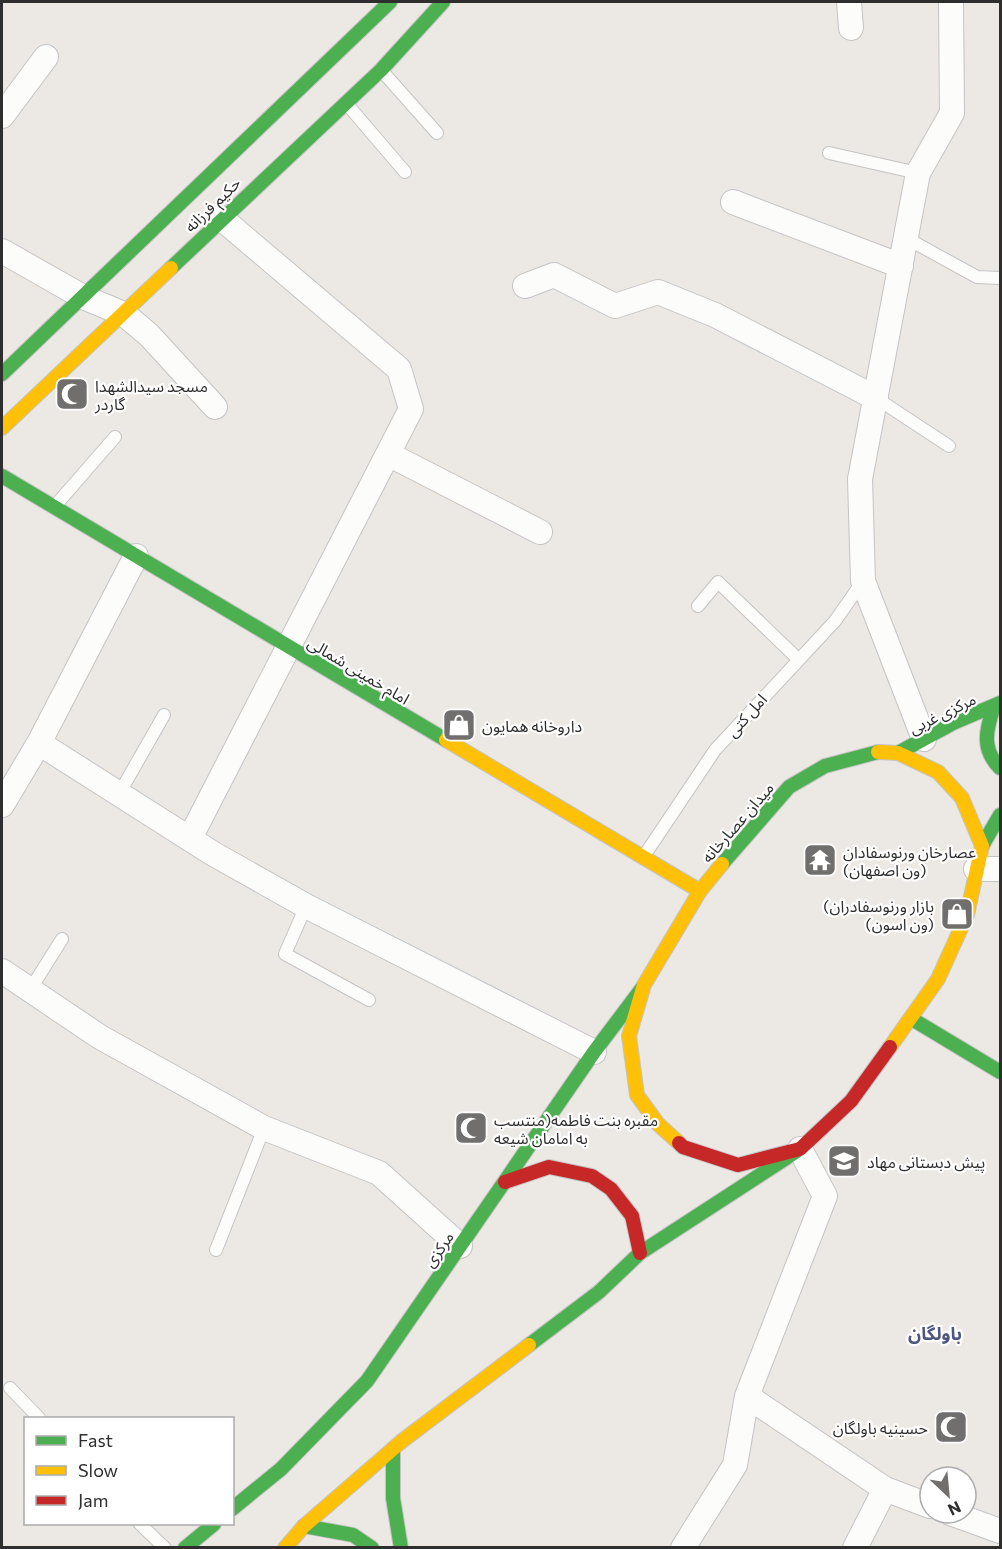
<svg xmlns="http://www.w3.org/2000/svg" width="1002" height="1549" font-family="Commissioner,'Noto Sans Arabic',sans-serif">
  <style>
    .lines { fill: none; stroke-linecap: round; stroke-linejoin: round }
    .lane-casing { stroke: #c5c4c5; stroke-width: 14 }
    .street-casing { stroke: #c5c4c5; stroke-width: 26 }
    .fast-casing { stroke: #c5c4c5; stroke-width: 16 }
    .slow-casing { stroke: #c5c4c5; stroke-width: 16 }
    .jam-casing { stroke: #c5c4c5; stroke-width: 16 }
    .lane { stroke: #fcfcfb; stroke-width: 12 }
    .street { stroke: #fcfcfb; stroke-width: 24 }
    .fast { stroke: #4caf50; stroke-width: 14 }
    .slow { stroke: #ffc107; stroke-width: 14 }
    .jam { stroke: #c62828; stroke-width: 14 }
    .labels { text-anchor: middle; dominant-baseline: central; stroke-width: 4.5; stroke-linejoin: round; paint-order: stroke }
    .street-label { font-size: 16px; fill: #2e2e2e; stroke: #fff }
    .poi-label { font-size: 16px; fill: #2e2e2e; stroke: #fff; text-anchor: start }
    .neighbourhood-label { font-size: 18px; font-weight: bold; fill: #4d5680; stroke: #fff }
  </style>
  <rect width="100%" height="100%" fill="#ece8e4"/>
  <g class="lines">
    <defs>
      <path id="lane" d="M382,71L437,133
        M346,103L405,172
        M829,153L918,173
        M906,238L977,277L1000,278
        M876,398L949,446
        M55,506L115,437
        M698,606L718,582L798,659
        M119,794L164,715
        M644,856L715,750L835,621L863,581
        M306,906L285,954L369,1000
        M30,990L62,939
        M216,1250L264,1128
        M10,1388L39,1418
        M140,1524L165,1548"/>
      <path id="street" d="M849,2L851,28
        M2,116L46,57
        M733,202L901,266
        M2,251L83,297L124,314L149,335L215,407
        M525,286L554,275L615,306L658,292L715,315L876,398
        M388,454L540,532
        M924,739L863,581L860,479L918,173L952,113L951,2
        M39,743L212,853L306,906L594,1052
        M2,805L39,743L136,556
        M190,838L411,409L399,369L221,218
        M976,869H1000
        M2,971L100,1037L264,1128L379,1173L460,1246
        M747,1396L885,1489L930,1506
        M950,1513L1000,1531
        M683,1548L735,1465L747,1396L825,1196L800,1149
        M855,1548L885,1489"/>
      <path id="fast" d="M171,268L381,70L443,2
        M2,374L390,2
        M2,476L446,740
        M994,706C986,730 981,749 1000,768
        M898,753L953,723L1000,703
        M982,846L1000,815
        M722,864L789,787L825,766L878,752
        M912,1019L1000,1072
        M529,1345L599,1292L640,1253L797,1151
        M393,1449V1498L401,1548
        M232,1509L281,1469L367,1381L594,1052L643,987
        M304,1526L353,1535L372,1548
        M185,1548L214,1524"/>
      <path id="slow" d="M2,428L171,268
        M446,740L700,891
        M878,752L898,753L938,772L962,798L982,846L967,915L938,979L890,1047
        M679,1143L658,1124L637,1095L629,1036L644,985L700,891L722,864
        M285,1548L304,1526L402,1441L529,1345"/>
      <path id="jam" d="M679,1143L683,1147L738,1165L800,1149L851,1101L890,1047
        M505,1182L549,1167L592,1176L611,1189L632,1216L640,1253"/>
    </defs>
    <use href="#lane" class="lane-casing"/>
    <use href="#street" class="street-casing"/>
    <use href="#fast" class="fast-casing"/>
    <use href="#slow" class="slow-casing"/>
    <use href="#jam" class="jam-casing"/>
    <use href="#lane" class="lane"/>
    <use href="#street" class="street"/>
    <use href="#fast" class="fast"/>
    <use href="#slow" class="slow"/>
    <use href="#jam" class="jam"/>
  </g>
  <defs>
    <symbol id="mosque-square" viewBox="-11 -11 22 22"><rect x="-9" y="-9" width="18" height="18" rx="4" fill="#706f6e" stroke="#fff"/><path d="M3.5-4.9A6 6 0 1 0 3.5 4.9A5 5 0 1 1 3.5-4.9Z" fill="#fff"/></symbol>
    <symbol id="shop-square" viewBox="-11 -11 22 22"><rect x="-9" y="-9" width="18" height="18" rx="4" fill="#706f6e" stroke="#fff"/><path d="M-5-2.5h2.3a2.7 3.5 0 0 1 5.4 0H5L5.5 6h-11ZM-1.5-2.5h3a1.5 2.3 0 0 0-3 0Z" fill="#fff"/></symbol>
    <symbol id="temple-square" viewBox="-11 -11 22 22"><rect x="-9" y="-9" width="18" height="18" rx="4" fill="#706f6e" stroke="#fff"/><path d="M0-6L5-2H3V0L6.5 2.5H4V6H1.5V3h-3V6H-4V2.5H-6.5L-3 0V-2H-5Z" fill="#fff"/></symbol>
    <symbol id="school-square" viewBox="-11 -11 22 22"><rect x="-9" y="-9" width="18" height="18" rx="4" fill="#706f6e" stroke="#fff"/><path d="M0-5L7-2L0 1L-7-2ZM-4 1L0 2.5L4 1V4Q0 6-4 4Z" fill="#fff"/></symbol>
  </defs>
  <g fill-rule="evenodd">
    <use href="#mosque-square" x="53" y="375" width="38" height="38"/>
    <use href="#shop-square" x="440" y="706" width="38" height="38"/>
    <use href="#temple-square" x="801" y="841" width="38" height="38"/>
    <use href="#shop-square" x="938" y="895" width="38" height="38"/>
    <use href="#mosque-square" x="452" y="1109" width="38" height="38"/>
    <use href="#school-square" x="825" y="1142" width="38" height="38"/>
    <use href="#mosque-square" x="932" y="1408" width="38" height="38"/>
  </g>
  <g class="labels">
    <g class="street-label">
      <text transform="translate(212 204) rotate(-44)">حکیم فرزانه</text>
      <text transform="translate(359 670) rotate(31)">امام خمینی شمالی</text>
      <text transform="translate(942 713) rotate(-26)">مرکزی غربی</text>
      <text transform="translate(746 715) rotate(-48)">امل کتی</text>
      <text transform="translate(737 822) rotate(-49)">میدان عصارخانه</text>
      <text transform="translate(438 1249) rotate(-55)">مرکزی</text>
    </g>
    <g class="poi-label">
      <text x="95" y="385">مسجد سیدالشهدا<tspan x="95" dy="18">گاردر</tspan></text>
      <text x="482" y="725">داروخانه همایون</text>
      <text x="843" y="851">عصارخان ورنوسفادان<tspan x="843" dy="18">(ون اصفهان)</tspan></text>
      <text x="934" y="905" text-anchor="end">(بازار ورنوسفادران<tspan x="934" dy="18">(ون اسون)</tspan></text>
      <text x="494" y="1119">مقبره بنت فاطمه(منتسب<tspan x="494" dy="18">به امامان شیعه</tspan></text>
      <text x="867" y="1161">پیش دبستانی مهاد</text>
      <text x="928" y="1427" text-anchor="end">حسینیه باولگان</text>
    </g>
    <g class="neighbourhood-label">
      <text x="935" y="1333">باولگان</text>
    </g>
  </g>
  <rect width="1002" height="1549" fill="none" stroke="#2e2e2e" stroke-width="6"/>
  <rect x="24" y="1417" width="210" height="108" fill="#ffffff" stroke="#ababab" stroke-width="1.5"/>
  <rect x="36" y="1436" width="30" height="9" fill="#4caf50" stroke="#ababab" stroke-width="1.5"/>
  <text x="78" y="1447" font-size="18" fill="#2e2e2e">Fast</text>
  <rect x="36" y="1466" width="30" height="9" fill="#ffc107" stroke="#ababab" stroke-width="1.5"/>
  <text x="78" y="1477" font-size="18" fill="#2e2e2e">Slow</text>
  <rect x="36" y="1496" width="30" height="9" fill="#c62828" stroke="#ababab" stroke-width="1.5"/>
  <text x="78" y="1507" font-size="18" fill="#2e2e2e">Jam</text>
  <g transform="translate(948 1495) rotate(154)"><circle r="28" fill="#ffffff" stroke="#ababab" stroke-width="1.5"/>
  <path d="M0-4.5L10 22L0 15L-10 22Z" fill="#706f6e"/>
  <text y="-9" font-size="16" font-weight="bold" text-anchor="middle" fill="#2e2e2e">N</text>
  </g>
</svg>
